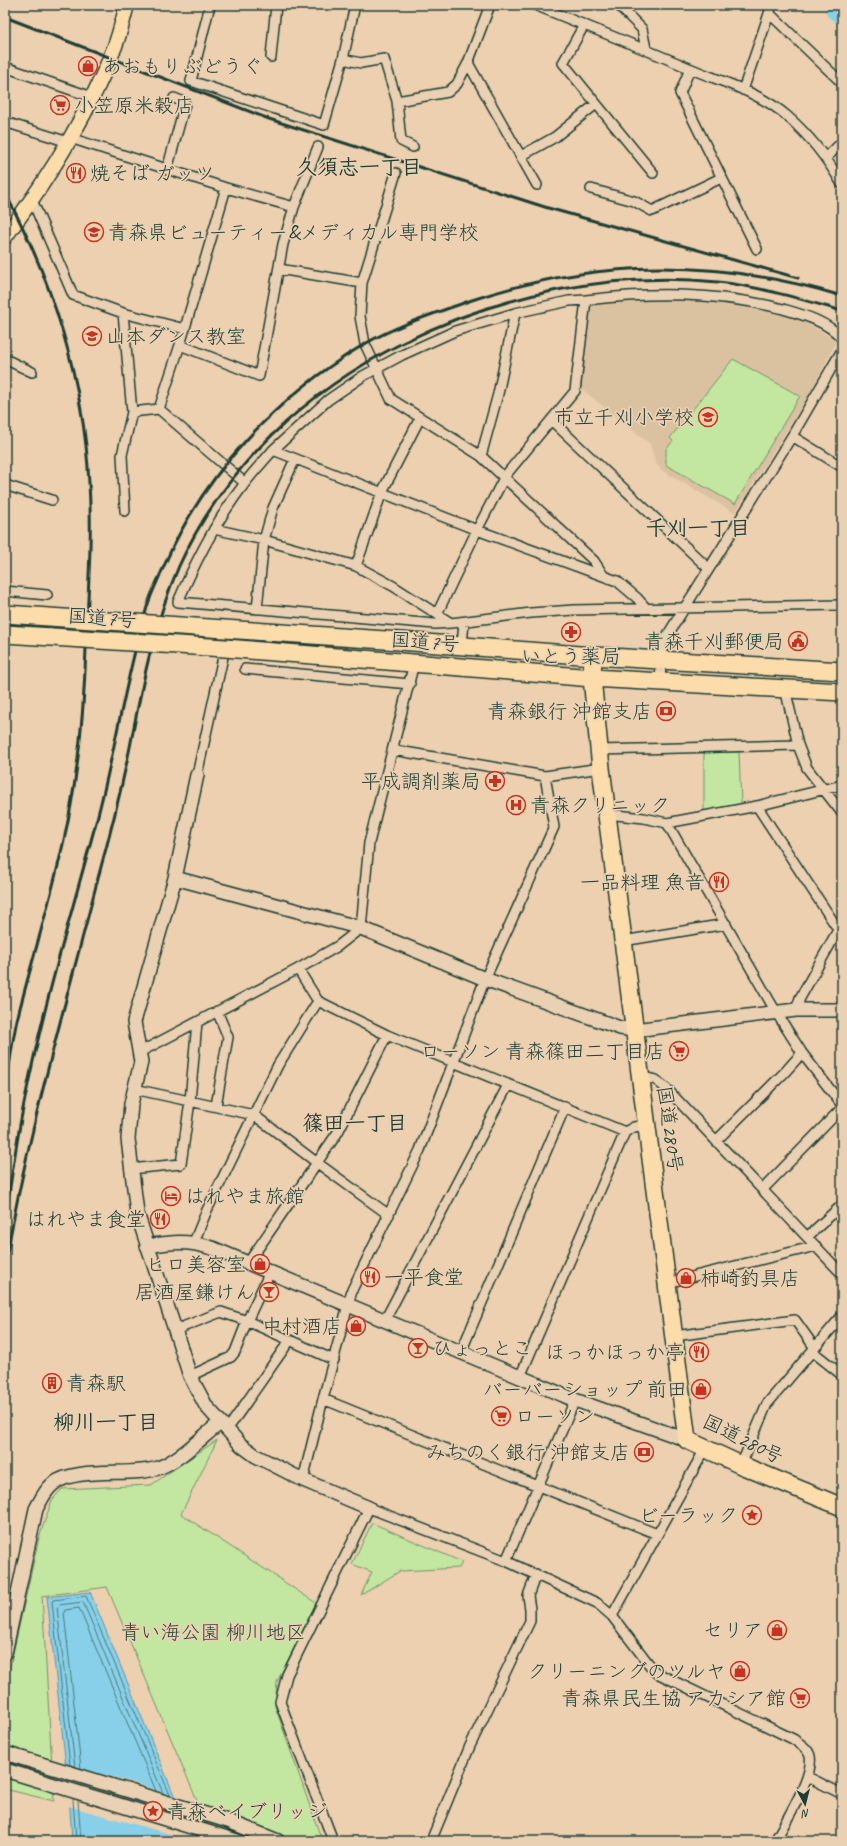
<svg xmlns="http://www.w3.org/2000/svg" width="847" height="1846" font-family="Caveat,'Klee One',sans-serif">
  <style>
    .built { fill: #dac2a1 }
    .green { fill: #c3e7a0; stroke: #71926a }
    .water { fill: #88d0e9; stroke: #5e95a1 }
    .pier { fill: #ecd0af }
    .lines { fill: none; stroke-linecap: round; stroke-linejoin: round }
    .shore { stroke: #49787c; stroke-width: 1 }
    .river { stroke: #88d0e9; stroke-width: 19 }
    .street-casing { stroke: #1f3d34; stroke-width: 12 }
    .secondary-casing { stroke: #1f3d34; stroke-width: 16 }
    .primary-casing { stroke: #1f3d34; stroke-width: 17 }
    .highway-casing { stroke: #1f3d34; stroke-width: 20 }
    .street { stroke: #ebd1b3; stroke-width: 9 }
    .secondary { stroke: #ebd1b3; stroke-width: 13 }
    .primary { stroke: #fddcac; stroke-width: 14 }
    .highway { stroke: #fddcac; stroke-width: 17 }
    .rail { stroke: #1f3d34; stroke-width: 3 }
    .highway-bridge-casing { stroke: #1f3d34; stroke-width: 20; stroke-linecap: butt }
    .highway-bridge { stroke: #fddcac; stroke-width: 17 }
    .labels { text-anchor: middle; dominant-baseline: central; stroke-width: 3.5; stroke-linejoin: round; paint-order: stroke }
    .poi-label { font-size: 20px; fill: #1f3d34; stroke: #ebd1b3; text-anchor: end }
    .street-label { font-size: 20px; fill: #1f3d34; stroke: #ebd1b3 }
    .park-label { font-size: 20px; fill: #274639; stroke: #ebd1b3 }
    .neighbourhood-label { font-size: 21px; font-weight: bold; fill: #1f3d34; stroke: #ebd1b3 }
  </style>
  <rect width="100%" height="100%" fill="#ecd0af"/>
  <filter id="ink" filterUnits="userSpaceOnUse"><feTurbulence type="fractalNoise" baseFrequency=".025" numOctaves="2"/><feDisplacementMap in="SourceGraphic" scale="8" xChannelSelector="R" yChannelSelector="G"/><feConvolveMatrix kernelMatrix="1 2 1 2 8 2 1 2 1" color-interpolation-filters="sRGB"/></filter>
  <g filter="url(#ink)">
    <path class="built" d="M642,299L700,300L753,306L807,323L837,341L810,393L735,513L661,470L655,462L650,444L579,387L588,306L593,304Z"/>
    <path class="green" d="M733,359L800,396L735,504L666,465V449L673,441L670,438Z
      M739,752L741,804L704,811V753Z
      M217,1440L181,1514L316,1603L277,1682L275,1706L322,1841H214L107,1587L42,1596L54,1801L5,1789V1689L39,1538L52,1500L62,1489L151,1485Z
      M372,1523L462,1562L459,1568L400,1571L361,1595L372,1572L352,1564Z"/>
    <path class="water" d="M90,1592L193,1841H72L69,1793L47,1597Z"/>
    <path class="pier" d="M64,1764L128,1781L177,1797L195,1841H190L170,1834L68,1806Z"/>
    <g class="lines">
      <path class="shore" d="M70,1765L52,1602L53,1600L86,1596L170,1795
        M75,1767L57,1607L59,1605L83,1602L163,1793
        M81,1768L64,1612L65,1610L79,1608L156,1791
        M73,1799L76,1841
        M78,1800L81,1841"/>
      <path class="river" d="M835,10L842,15"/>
      <defs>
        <path id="street" d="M210,5L191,81L324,125L343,59L355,5
          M490,5L468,63L537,185
          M535,5C586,26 638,46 689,68C722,82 759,92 787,116C810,136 827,158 842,184
          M618,5L642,29L646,49
          M769,13L840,81
          M584,25L563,63L653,173
          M271,57L276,5
          M343,59L361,63L384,59L397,101L448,92L457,84L468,63
          M5,67L92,97
          M690,69L680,93L757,249
          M743,90L772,5
          M397,101L401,141L413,147
          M5,122L68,142
          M70,138L226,188L294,207L283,244L259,376L180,345
          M521,156L555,137L596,104
          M826,158L842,142
          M167,170L185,104L184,102L174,98
          M396,173L362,283L360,316L365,344L391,399L481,456L594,561L603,575
          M226,188L180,345L159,409L245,483
          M591,189L634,201L652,211L721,178
          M32,200L73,295L123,313L185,329
          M294,207L318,147
          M279,269L362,283
          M586,300C653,292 717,292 783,309C804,315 826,321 842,338
          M123,313L132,412L159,409
          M5,359L32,372
          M551,420L708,568
          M792,436L842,467
          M273,450L328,400L363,376L402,355L455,331L515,313L498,394L481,456
          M5,485L52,500
          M125,511L122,455L132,412
          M214,529L264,540L356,566L393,586L451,623L531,613L574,610L842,605
          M356,566L382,492L420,418
          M5,591L47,595
          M257,609L264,540L273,508L295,459
          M437,614L477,530L505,476L575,391L586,300L569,301L515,313
          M451,623L435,624L178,602C196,560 217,519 245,483C254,471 264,461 273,450L477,530L617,581L637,598L645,607
          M462,646L464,622
          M245,669L410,684
          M660,682L662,644L792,436L842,350
          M785,688L798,745L807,768L842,813
          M393,750L545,776L601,768
          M599,750L798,745
          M197,775L225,648
          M757,806L838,929L842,931
          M607,814L644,818L667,823L757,806L842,785
          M667,823L776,1012L802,1053L842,1105
          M623,941L726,924
          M298,969L318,1001L387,1035L625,1132
          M796,1010L800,998L842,923
          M140,1052L298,969L338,946L361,928L369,843L414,663
          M640,1076L656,1080L668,1090L842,1274
          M134,1089L254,1115L316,1162L389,1215
          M216,1106L228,1037L217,1011
          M716,1141L785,1072L802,1053
          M130,1169L181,1164L190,1101L197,1022
          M763,1189L842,1108
          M807,1237L842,1205
          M194,1242L207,1210L278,1065L318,1001
          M248,1263L338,1132L387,1035
          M667,1283L816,1246
          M385,1320L508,1085
          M175,1330L221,1312L247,1321L334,1360
          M674,1336L795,1320L815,1348
          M812,1351L842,1375
          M461,1352L565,1107
          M190,1376L231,1357L235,1352L247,1321L270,1272
          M520,1377L625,1132L634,1127L648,1125
          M323,1399L657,1534
          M227,1430L290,1340
          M741,1465L767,1404L842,1316
          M303,1480L323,1399L352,1290L420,1150L485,979L554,827L545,776
          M506,1561L575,1400
          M612,1616L705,1449
          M808,1777L842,1794
          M335,1841L332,1838L280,1702L287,1675L369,1508L506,1561L597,1603L612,1616L655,1672L793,1739C800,1744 808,1748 810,1756C814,1777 785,1822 775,1841
          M431,1841L470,1746L530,1621V1609L528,1596L536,1574"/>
        <path id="secondary" d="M197,775L175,878L134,1022L141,1062L131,1104L128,1139L137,1213L190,1376L206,1406L241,1445L256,1456L303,1480L369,1508
          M175,878L361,928L485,979L620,1028L634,1030L796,1010H842
          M147,1246C172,1242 187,1240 212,1248L575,1400L687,1440
          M5,1653L36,1509C41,1500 45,1490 53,1484C76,1466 132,1477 158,1468C180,1460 202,1437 220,1423
          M5,1753L228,1821L278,1841
          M5,1770L237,1841"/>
        <path id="primary" d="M5,237C48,179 89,114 115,46C120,33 123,19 127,5"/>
        <path id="highway" d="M400,641L593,656L842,671
          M593,656L592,678L601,768L687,1440L741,1465L842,1507
          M400,662L592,678L842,692"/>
      </defs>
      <use href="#street" class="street-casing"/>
      <use href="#secondary" class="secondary-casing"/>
      <use href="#primary" class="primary-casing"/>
      <use href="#highway" class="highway-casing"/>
      <use href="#street" class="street"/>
      <use href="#secondary" class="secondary"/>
      <use href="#primary" class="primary"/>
      <use href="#highway" class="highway"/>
      <path class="rail" d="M5,17L269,119L548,208L798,278
        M5,193C53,281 84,382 89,483C92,529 89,575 87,621C85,683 82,744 71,805C58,877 35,948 17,1020C12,1042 10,1065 5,1088
        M5,1218C12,1177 17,1135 26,1094C45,1000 73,908 98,815C116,746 126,675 147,607C151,593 158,580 164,566C204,473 277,397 363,345C397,325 436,313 472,300C598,258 716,258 842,296
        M5,1266C27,1135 65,1007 98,878C110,835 121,791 130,747C142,685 154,623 179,566C268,369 510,261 718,282C762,287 800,299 842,311"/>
      <defs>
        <path id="highway-bridge" d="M5,614L400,641
          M5,634L225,648L400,662"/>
      </defs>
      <use href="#highway-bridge" class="highway-bridge-casing"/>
      <use href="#highway-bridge" class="highway-bridge"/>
    </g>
  </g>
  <defs>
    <symbol id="shop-ring" viewBox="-11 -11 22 22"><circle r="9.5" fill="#ebd1b3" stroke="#c8321e" stroke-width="1.5"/><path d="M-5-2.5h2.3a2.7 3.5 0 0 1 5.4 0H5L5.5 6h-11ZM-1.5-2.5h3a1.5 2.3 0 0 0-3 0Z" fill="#c8321e"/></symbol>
    <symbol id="supermarket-ring" viewBox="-11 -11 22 22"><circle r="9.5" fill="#ebd1b3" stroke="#c8321e" stroke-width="1.5"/><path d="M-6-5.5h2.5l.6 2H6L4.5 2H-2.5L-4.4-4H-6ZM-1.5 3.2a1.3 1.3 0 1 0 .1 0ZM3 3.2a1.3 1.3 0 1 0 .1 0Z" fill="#c8321e"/></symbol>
    <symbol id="restaurant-ring" viewBox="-11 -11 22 22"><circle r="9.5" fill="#ebd1b3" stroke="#c8321e" stroke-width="1.5"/><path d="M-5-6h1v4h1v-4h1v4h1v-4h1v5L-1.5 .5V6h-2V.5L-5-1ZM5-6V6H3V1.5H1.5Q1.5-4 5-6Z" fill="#c8321e"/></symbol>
    <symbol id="school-ring" viewBox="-11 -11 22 22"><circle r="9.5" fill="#ebd1b3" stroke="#c8321e" stroke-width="1.5"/><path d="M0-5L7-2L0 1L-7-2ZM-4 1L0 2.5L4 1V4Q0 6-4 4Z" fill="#c8321e"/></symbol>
    <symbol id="pharmacy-ring" viewBox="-11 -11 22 22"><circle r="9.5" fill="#ebd1b3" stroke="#c8321e" stroke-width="1.5"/><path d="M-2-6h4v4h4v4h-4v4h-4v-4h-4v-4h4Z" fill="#c8321e"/></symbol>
    <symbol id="civic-ring" viewBox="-11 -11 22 22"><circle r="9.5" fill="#ebd1b3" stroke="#c8321e" stroke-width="1.5"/><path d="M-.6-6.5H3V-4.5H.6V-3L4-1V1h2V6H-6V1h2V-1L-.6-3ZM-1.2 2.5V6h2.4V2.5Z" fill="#c8321e"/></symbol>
    <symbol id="bank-ring" viewBox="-11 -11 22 22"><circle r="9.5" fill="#ebd1b3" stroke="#c8321e" stroke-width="1.5"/><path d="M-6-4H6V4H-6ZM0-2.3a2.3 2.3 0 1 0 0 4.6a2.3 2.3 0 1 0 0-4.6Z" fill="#c8321e"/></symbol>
    <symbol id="hospital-ring" viewBox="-11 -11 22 22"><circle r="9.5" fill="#ebd1b3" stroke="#c8321e" stroke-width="1.5"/><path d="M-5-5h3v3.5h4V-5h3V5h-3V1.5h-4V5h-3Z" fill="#c8321e"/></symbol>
    <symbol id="hotel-ring" viewBox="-11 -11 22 22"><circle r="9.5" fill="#ebd1b3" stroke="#c8321e" stroke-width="1.5"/><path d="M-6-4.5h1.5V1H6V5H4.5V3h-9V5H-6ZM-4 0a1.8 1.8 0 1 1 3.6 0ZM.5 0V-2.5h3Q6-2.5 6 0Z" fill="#c8321e"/></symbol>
    <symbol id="bar-ring" viewBox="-11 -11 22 22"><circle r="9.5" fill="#ebd1b3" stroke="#c8321e" stroke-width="1.5"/><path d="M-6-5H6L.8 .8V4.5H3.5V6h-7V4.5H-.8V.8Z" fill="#c8321e"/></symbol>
    <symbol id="building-ring" viewBox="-11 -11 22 22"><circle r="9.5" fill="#ebd1b3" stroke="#c8321e" stroke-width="1.5"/><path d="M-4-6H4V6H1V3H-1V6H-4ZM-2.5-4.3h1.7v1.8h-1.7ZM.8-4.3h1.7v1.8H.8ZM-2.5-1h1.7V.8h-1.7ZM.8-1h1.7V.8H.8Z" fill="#c8321e"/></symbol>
    <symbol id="sight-ring" viewBox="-11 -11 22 22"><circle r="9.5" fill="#ebd1b3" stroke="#c8321e" stroke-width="1.5"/><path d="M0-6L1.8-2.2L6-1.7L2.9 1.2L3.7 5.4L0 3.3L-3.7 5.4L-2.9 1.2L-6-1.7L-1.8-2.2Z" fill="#c8321e"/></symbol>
  </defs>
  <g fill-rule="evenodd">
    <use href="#shop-ring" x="77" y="55" width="22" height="22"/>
    <use href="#supermarket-ring" x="49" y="94" width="22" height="22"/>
    <use href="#restaurant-ring" x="65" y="162" width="22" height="22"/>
    <use href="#school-ring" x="83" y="221" width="22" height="22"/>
    <use href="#school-ring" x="81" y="325" width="22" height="22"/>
    <use href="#school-ring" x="697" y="406" width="22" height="22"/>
    <use href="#pharmacy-ring" x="560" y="621" width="22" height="22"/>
    <use href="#civic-ring" x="787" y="630" width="22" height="22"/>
    <use href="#bank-ring" x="655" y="700" width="22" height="22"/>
    <use href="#pharmacy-ring" x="484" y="770" width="22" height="22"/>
    <use href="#hospital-ring" x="505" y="794" width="22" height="22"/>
    <use href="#restaurant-ring" x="708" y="871" width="22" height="22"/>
    <use href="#supermarket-ring" x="668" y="1040" width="22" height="22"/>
    <use href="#hotel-ring" x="160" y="1185" width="22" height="22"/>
    <use href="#restaurant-ring" x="149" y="1208" width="22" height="22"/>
    <use href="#shop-ring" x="249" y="1253" width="22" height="22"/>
    <use href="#restaurant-ring" x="359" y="1266" width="22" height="22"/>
    <use href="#shop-ring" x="675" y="1267" width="22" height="22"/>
    <use href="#bar-ring" x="258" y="1281" width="22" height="22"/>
    <use href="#shop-ring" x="345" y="1315" width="22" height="22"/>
    <use href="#bar-ring" x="407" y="1337" width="22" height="22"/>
    <use href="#restaurant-ring" x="688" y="1341" width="22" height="22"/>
    <use href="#building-ring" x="41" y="1372" width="22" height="22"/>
    <use href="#shop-ring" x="690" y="1378" width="22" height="22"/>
    <use href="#supermarket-ring" x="490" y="1405" width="22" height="22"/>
    <use href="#bank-ring" x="633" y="1441" width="22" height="22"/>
    <use href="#sight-ring" x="741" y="1504" width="22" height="22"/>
    <use href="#shop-ring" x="766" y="1619" width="22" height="22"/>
    <use href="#shop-ring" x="729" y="1660" width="22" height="22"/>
    <use href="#supermarket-ring" x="789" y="1687" width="22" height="22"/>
    <use href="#sight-ring" x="142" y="1800" width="22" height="22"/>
  </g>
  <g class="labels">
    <g class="poi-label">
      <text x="102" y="66" text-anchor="start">あおもりぶどうぐ</text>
      <text x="74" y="105" text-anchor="start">小笠原米穀店</text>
      <text x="90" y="173" text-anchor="start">焼そば ガッツ</text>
      <text x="108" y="232" text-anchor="start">青森県ビューティー&amp;メディカル専門学校</text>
      <text x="106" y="336" text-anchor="start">山本ダンス教室</text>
      <text x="694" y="417">市立千刈小学校</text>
      <text x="784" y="641">青森千刈郵便局</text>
      <text x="571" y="656" text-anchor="middle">いとう薬局</text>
      <text x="652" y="711">青森銀行 沖館支店</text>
      <text x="481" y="781">平成調剤薬局</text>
      <text x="530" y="805" text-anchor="start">青森クリニック</text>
      <text x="705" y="882">一品料理 魚音</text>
      <text x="665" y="1051">ローソン 青森篠田二丁目店</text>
      <text x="185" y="1196" text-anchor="start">はれやま旅館</text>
      <text x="146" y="1219">はれやま食堂</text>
      <text x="246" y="1264">ヒロ美容室</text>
      <text x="384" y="1277" text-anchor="start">一平食堂</text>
      <text x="700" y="1278" text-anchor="start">柿崎釣具店</text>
      <text x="255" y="1292">居酒屋鎌けん</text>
      <text x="342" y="1326">中村酒店</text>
      <text x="432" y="1348" text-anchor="start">ひょっとこ</text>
      <text x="685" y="1352">ほっかほっか亭</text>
      <text x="66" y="1383" text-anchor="start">青森駅</text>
      <text x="687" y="1389">バーバーショップ 前田</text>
      <text x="515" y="1416" text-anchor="start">ローソン</text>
      <text x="630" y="1452">みちのく銀行 沖館支店</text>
      <text x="738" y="1515">ビーラック</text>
      <text x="763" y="1630">セリア</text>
      <text x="726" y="1671">クリーニングのツルヤ</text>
      <text x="786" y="1698">青森県民生協 アカシア館</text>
      <text x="167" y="1811" text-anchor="start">青森ベイブリッジ</text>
    </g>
    <g class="street-label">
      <text transform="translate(102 618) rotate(4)">国道7号</text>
      <text transform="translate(425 642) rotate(4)">国道7号</text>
      <text transform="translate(670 1129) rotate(82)">国道280号</text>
      <text transform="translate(743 1439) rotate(26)">国道280号</text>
    </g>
    <g class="park-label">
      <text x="213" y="1632">青い海公園 柳川地区</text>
    </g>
    <g class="neighbourhood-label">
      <text x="359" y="167">久須志一丁目</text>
      <text x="698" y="528">千刈一丁目</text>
      <text x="355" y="1123">篠田一丁目</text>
      <text x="106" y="1422">柳川一丁目</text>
    </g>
  </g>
  <rect width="847" height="1846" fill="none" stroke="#ebd1b3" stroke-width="20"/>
  <rect x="10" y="10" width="827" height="1826" fill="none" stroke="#1f3d34" stroke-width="1.5" filter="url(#ink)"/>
  <g transform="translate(805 1804) rotate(173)" stroke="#ebd1b3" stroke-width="3" paint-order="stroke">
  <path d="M0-3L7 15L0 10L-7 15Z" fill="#1f3d34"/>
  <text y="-6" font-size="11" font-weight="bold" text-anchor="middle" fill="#1f3d34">N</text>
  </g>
</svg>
